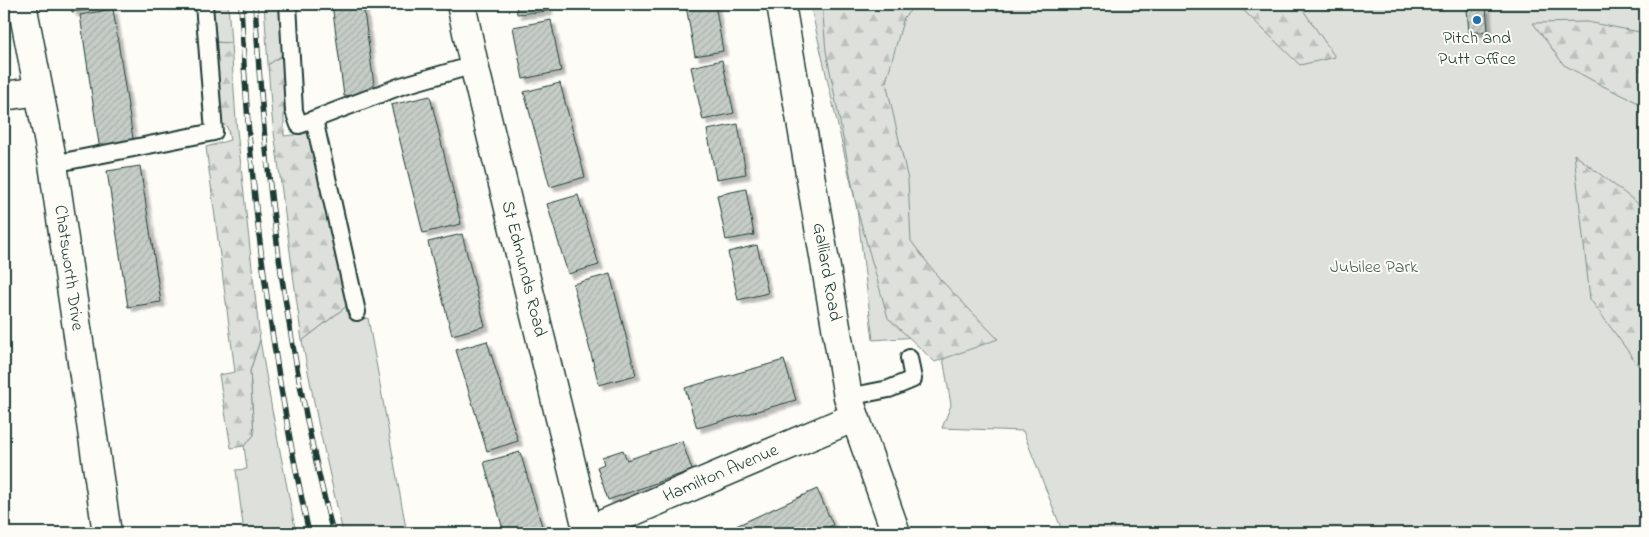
<svg xmlns="http://www.w3.org/2000/svg" width="1649" height="537" font-family="'Indie Flower',sans-serif">
  <style>
    .green { fill: #dde0db; stroke: #7e8e88 }
    .forest { fill: url(#forest-firs); stroke: #7e8e88 }
    .building { fill: url(#building-hatch); stroke: #1f3d34; filter: url(#shadow) }
    .lines { fill: none; stroke-linecap: round; stroke-linejoin: round }
    .lane-casing { stroke: #1f3d34; stroke-width: 20 }
    .street-casing { stroke: #1f3d34; stroke-width: 31 }
    .secondary-casing { stroke: #1f3d34; stroke-width: 31 }
    .lane { stroke: #fdfcf7; stroke-width: 16 }
    .street { stroke: #fdfcf7; stroke-width: 28 }
    .secondary { stroke: #fdfcf7; stroke-width: 28 }
    .rail-casing { stroke: #1f3d34; stroke-width: 5.5 }
    .rail { stroke: #fdfcf7; stroke-width: 4; stroke-dasharray: 11; stroke-linecap: butt }
    .poi-dot { fill: #1f6fb2; stroke: #fdfcf7; stroke-width: 2 }
    .labels { text-anchor: middle; dominant-baseline: central; stroke-width: 4; stroke-linejoin: round; paint-order: stroke }
    .poi-label { font-size: 18px; fill: #1f3d34; stroke: #fdfcf7 }
    .street-label { font-size: 18px; fill: #1f3d34; stroke: #fdfcf7 }
    .park-label { font-size: 18px; fill: #455e55; stroke: #fdfcf7 }
  </style>
  <defs>
    <pattern id="forest-firs" width="22" height="20" patternUnits="userSpaceOnUse" patternTransform="scale(1.25)"><rect width="22" height="20" fill="#dde0db"/><path d="M5 1l3.5 6h-7zM16 11l3.5 6h-7z" fill="#bdc1bd"/></pattern>
    <pattern id="building-hatch" width="6" height="6" patternUnits="userSpaceOnUse" patternTransform="scale(1.25)"><rect width="6" height="6" fill="#c6cdc7"/><path d="M-1 1l2-2M0 6l6-6M5 7l2-2" fill="none" stroke="#aab1ac"/></pattern>
    <filter id="shadow"><feDropShadow dx="4.5" dy="4.5" stdDeviation="1" flood-color="#0004"/></filter>
  </defs>
  <rect width="100%" height="100%" fill="#fdfcf7"/>
  <filter id="ink" filterUnits="userSpaceOnUse"><feTurbulence type="fractalNoise" baseFrequency=".02" numOctaves="2"/><feDisplacementMap in="SourceGraphic" scale="10" xChannelSelector="R" yChannelSelector="G"/><feConvolveMatrix kernelMatrix="1 2 1 2 8 2 1 2 1" color-interpolation-filters="sRGB"/></filter>
  <g filter="url(#ink)">
    <path class="green" d="M211,4H228L231,43L214,42Z
      M264,4H281L284,54L268,65Z
      M810,4H1645V533H1063L1023,431L942,428L951,405L942,352L931,336L873,340L857,209Z
      M348,305L352,321L368,318L406,528L390,533H343L319,427L302,341Z
      M260,340L272,410L296,533H255V531L244,533L236,470L247,469L244,446L254,435L250,371Z"/>
    <path class="forest" d="M822,4H917L904,17L886,82L908,180L911,241L939,278L998,339L935,362L888,318L857,209L826,51Z
      M1237,4H1299L1335,57L1300,65Z
      M1587,22L1645,33V106L1601,85L1564,65L1533,23Z
      M214,42L231,43L236,121L260,340L250,371L254,435L244,446L231,448L219,375L235,372L206,147L230,140L227,127L222,123Z
      M284,54V136L309,133L348,305L302,341L272,117L268,65Z
      M1574,154L1640,205L1645,213V372L1641,369L1590,299Z"/>
    <path class="building" d="M71,4H111L112,6L72,12Z
      M332,4H363L375,92L344,96Z
      M516,4H547L548,11L517,14Z
      M698,4H715L723,51L695,56L686,6Z
      M1486,7L1488,31L1469,33L1467,9Z
      M113,9L134,145L100,151L80,15Z
      M551,20L561,71L523,79L513,27Z
      M722,60L734,113L703,120L691,67Z
      M560,83L585,177L550,187L524,92Z
      M430,96L461,224L423,233L391,105Z
      M738,124L746,174L716,179L707,130Z
      M140,166L161,302L128,307L107,171Z
      M746,189L754,235L726,240L717,195Z
      M578,195L599,265L568,274L547,204Z
      M462,234L485,326L452,335L428,242Z
      M757,245L768,293L738,300L728,252Z
      M610,274L636,375L599,385L573,284Z
      M487,341L518,441L487,451L456,350Z
      M784,360L796,400L697,428L685,388Z
      M682,441L692,470L608,500L597,467L604,464L602,457L623,450L627,460Z
      M520,452L544,533H504L484,462Z
      M817,489L833,525L814,533H740L736,526Z"/>
    <g class="lines">
      <defs>
        <path id="lane" d="M288,4L294,111L299,125L401,86L474,65
          M314,119L357,312
          M53,164L214,132L204,4
          M848,397L889,389L913,379L909,358"/>
        <path id="street" d="M22,4L53,164L107,533
          M461,4L474,65L588,533
          M4,96L39,91
          M587,531L855,417"/>
        <path id="secondary" d="M781,4L848,397L896,533"/>
      </defs>
      <use href="#lane" class="lane-casing"/>
      <use href="#street" class="street-casing"/>
      <use href="#secondary" class="secondary-casing"/>
      <use href="#lane" class="lane"/>
      <use href="#street" class="street"/>
      <use href="#secondary" class="secondary"/>
      <defs>
        <path id="rail" d="M241,4C248,181 271,360 309,533
          M255,4C264,182 289,360 333,533"/>
      </defs>
      <use href="#rail" class="rail-casing"/>
      <use href="#rail" class="rail"/>
    </g>
  </g>
  <circle class="poi-dot" cx="1477" cy="20" r="5"/>
  <g class="labels">
    <g class="poi-label">
      <text x="1477" y="39">Pitch and<tspan x="1477" dy="21">Putt Office</tspan></text>
    </g>
    <g class="street-label">
      <text transform="translate(68 268) rotate(82)">Chatsworth Drive</text>
      <text transform="translate(523 269) rotate(76)">St Edmunds Road</text>
      <text transform="translate(826 272) rotate(80)">Galliard Road</text>
      <text transform="translate(721 474) rotate(-23)">Hamilton Avenue</text>
    </g>
    <g class="park-label">
      <text x="1374" y="268">Jubilee Park</text>
    </g>
  </g>
  <rect width="1649" height="537" fill="none" stroke="#fdfcf7" stroke-width="20"/>
  <rect x="10" y="10" width="1629" height="517" fill="none" stroke="#1f3d34" stroke-width="2" filter="url(#ink)"/>
</svg>
